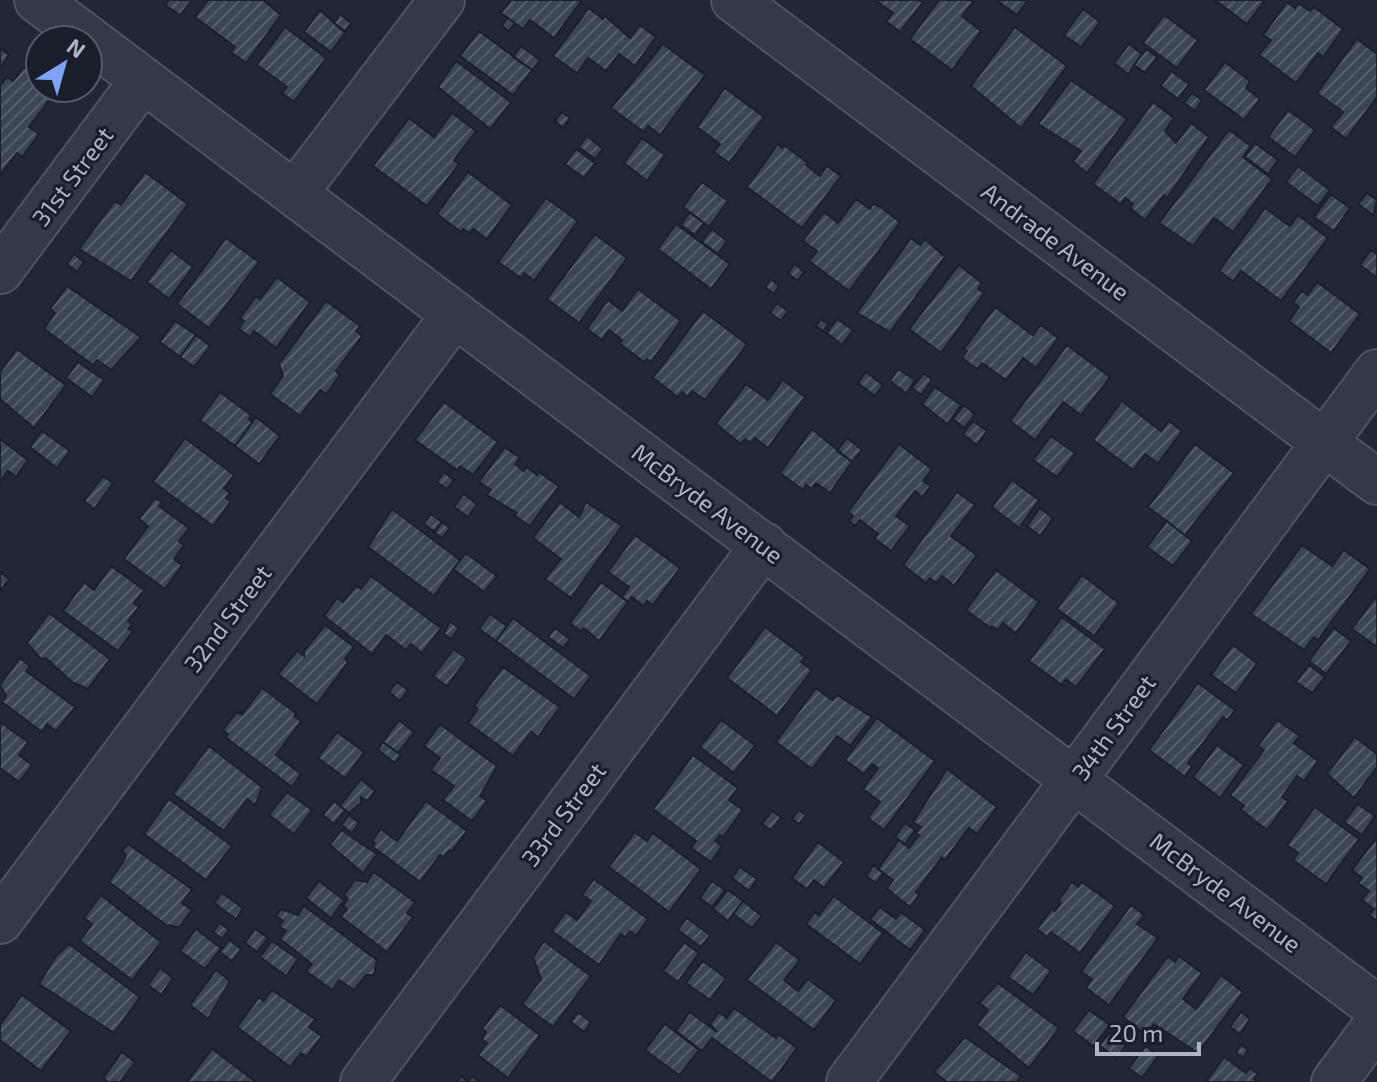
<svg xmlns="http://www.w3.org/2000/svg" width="1377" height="1082" font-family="'Exo 2',sans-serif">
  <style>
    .building { fill: url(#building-hatch); stroke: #1b202d; stroke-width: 2 }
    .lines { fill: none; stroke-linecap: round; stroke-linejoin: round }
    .minor-casing { stroke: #4e5461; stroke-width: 48 }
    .minor { stroke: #333946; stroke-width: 44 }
    .labels { text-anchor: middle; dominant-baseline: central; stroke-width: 6; stroke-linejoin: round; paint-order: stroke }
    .street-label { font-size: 24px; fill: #adb4c3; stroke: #191e2b }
  </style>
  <defs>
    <pattern id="building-hatch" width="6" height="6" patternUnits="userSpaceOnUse" patternTransform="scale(2)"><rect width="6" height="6" fill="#3c4556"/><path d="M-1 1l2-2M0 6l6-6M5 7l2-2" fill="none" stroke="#565d6d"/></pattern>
  </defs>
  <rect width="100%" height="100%" fill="#202736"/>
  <path class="building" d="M169,0H192L180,15L165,5Z
    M208,0H263L281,15L246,63L231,52L235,47L195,17Z
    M511,0H582L554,38L530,20L523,29L501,13Z
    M875,0H919L923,2L900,32L886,21L893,13Z
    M939,0H970L973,2L962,16L981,31L952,70L910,39Z
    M996,0H1028L1017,15Z
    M1215,0H1265L1247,24Z
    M1287,2L1295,8L1298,3L1310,11L1314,7L1343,29L1323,57L1318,53L1296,83L1259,55L1271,40L1263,35Z
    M589,8L603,19L605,16L630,38L640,25L656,37L635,66L619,54L606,71L588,58L577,73L553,56Z
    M1083,9L1100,22L1081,47L1064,35Z
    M320,10L345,33L331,52L304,32Z
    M340,14L351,23L345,31L334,23Z
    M1164,15L1198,40L1177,68L1143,43Z
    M508,18L515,23L509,31L502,26Z
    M285,27L326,58L294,102L282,93L287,87L257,65Z
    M1015,27L1067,66L1021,128L971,86Z
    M479,31L532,70L513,95L460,56Z
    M1357,39L1377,54V97L1346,139L1331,127L1343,112L1317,93Z
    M663,44L705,75L660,135L648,126L644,132L611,108Z
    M1129,44L1142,54L1128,74L1114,63Z
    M521,46L540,60L532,70L513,57Z
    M0,48L9,55L0,68Z
    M1146,49L1157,57L1145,73L1134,65Z
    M456,61L511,102L490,129L438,87Z
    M1225,62L1250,81L1246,88L1260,99L1244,120L1204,90Z
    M24,67L40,79V88L56,91L29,127L39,134L22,157L17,153L0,175V86L7,77L13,81Z
    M1171,71L1189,84L1178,99L1161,86Z
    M1071,80L1127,119L1087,173L1073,162L1081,151L1038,124Z
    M725,88L764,117L729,163L714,152L720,144L697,127Z
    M1192,93L1202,100L1195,111L1184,103Z
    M1153,102L1174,118L1165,131L1176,143L1191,123L1209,137L1167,198L1164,195L1145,220L1130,208L1133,204L1125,198L1121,204L1093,184Z
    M1288,110L1315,130L1295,157L1268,137Z
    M562,112L570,118L563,128L555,121Z
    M452,113L476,131L454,160L459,164L427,206L373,166L409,118L434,137Z
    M1229,130L1251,146L1243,157L1272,179L1233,232L1214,218L1193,246L1159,223Z
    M587,136L603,149L595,159L579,147Z
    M642,138L665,155L647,181L624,163Z
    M1255,143L1278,160L1268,174L1245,157Z
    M778,144L782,148L784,145L808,163L806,165L820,176L827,166L841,176L802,228L747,187Z
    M576,149L595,163L584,178L565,164Z
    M1298,166L1330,190L1318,206L1286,182Z
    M145,172L188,204L131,281L79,249L115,201L121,205Z
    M468,172L512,205L487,239L473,229L470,233L463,229L461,232L437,214Z
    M702,182L728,201L709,227L683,207Z
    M1367,193L1377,200L1373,215L1358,204Z
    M1331,194L1350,208L1334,231L1314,217Z
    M546,198L578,221L534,281L524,273L521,278L498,262Z
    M856,199L870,209L873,204L879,206L900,222L849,291L809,261L817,251L803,241L824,212L838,223Z
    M1265,208L1290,226L1298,215L1328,238L1281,301L1241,271L1233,281L1219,271Z
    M690,212L704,223L695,235L681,225Z
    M676,224L730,264L711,289L658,249Z
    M712,229L727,241L718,254L702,242Z
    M595,234L627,258L579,323L547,299Z
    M226,238L259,262L209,328L177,304Z
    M911,238L920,245L925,239L945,257L890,332L857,313Z
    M171,250L193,267L169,299L147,282Z
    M1371,250L1377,254V278L1360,265Z
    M74,254L84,262L77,272L67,264Z
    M795,264L804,272L797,281L788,273Z
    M959,265L982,283L978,289L984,293L941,353L909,329Z
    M277,277L310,302L276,348L254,331L250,337L239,329L244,321L240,318L256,296L260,299Z
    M771,279L779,286L774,294L765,287Z
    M1317,282L1360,314L1331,353L1289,321L1299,307L1293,303L1302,291L1308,295Z
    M67,286L141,337L111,370L97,360L93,365L44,329L55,313L50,309Z
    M638,289L681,321L651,362L647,359L644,362L619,343L622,340L609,330L602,340L587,329L608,300L622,311Z
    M326,301L360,326L356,331L362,336L336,371L340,375L326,394L320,390L300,416L270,394L283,376L279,364Z
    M777,303L788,311L781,321L770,313Z
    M995,307L1033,335L1041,325L1058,338L1036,368L1023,358L1006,380L982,363L977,369L962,358L967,351L964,349Z
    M703,311L747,344L705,400L692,391L688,397L682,392L678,397L653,378Z
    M821,319L828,324L823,331L816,326Z
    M837,319L853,330L842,345L827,333Z
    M175,321L196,335L180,357L160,342Z
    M196,335L210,346L194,367L180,357Z
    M1067,345L1110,377L1081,415L1063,402L1035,440L1010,421Z
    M17,349L66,385L34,428L0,399V372Z
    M78,362L104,380L92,397L66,378Z
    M898,369L915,380L906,393L890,381Z
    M866,372L883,385L875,396L858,383Z
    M924,373L932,380L921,395L912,388Z
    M783,380L805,397L768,448L755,438L751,443L745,439L741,444L716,424L746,384L768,400Z
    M935,387L961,405L947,424L922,404Z
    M220,392L251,415L249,419L252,422L235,446L200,420Z
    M1122,401L1161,431L1169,421L1182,431L1158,463L1145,454L1133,470L1093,440Z
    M444,402L498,442L473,475L460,466L457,470L415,440Z
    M964,405L975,414L964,428L953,419Z
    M256,417L280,436L259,464L235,446Z
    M973,421L987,431L977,445L963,434Z
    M812,429L852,462L830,493L816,483L812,489L806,485L803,490L780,473Z
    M42,431L70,451L57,468L30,447Z
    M1051,436L1075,453L1057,477L1033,460Z
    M185,438L234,475L224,488L230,493L226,498L231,501L213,526L153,482Z
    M847,438L862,450L852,462L837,451Z
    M0,439L28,460L16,477L8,471L0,481Z
    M899,444L932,469L923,481L931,486L922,497L915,491L896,516L910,526L891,551L874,538L878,534L860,520L855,526L849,521L853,516L848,512Z
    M1195,444L1234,473L1185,535L1148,507Z
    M505,447L520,458L515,464L524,471L527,467L537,475L539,472L559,486L530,526L515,516L517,513L487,495L491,490L479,482Z
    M444,472L454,480L447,489L437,482Z
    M103,476L113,483L94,509L84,501Z
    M1012,480L1039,500L1019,528L992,507Z
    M957,492L975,505L951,536L977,555L954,586L942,576L936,583L930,578L926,583L903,565Z
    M464,494L477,504L468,517L454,507Z
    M155,498L162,502L159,506L189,528L179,541L184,545L174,559L182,565L165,589L124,559L148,526L139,519Z
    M560,502L579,517L586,502L622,526L571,598L545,579L561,559L533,538Z
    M1040,508L1053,518L1040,536L1027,526Z
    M392,509L460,560L434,596L368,547Z
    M431,514L442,522L435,532L424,524Z
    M1167,521L1192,541L1173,566L1147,547Z
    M442,522L450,528L442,538L434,532Z
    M635,535L680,568L653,605L647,601L643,606L632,597L628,602L622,597L629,587L608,572Z
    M1302,545L1332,566L1344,550L1370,569L1318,640L1314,637L1304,650L1251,614Z
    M466,553L497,576L484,592L453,569Z
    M111,566L144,590L134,603L139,607L128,621L132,624L128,629L133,631L118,651L63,611L84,582L94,590Z
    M996,570L1039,602L1016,633L1003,623L998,630L992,626L990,628L966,610Z
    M0,572L9,579L0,591Z
    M1082,575L1119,603L1094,636L1057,609Z
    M371,576L441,628L422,653L411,644L406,650L386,635L372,654L324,616L337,598L343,602L356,586L361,589Z
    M601,582L628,602L599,641L584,628L581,631L570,623Z
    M1377,595V647L1352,629Z
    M49,613L110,659L88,689L72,682L46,658L41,659L27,643Z
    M490,614L507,626L496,641L479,629Z
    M1062,617L1105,649L1076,687L1066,679L1062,685L1029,661Z
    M513,618L591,676L574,699L496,641Z
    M450,621L459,628L451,639L444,634Z
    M325,625L354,647L345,659L348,662L317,704L278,674L297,651L304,656V651Z
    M765,627L805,657L801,662L812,670L777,716L727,678Z
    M555,628L570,639L563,648L548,637Z
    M1334,628L1351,641L1326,674L1309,661Z
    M1233,645L1257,663L1236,693L1211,675Z
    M454,649L467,659L447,686L433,676Z
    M20,658L30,666L26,671L75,707L56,731L47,724L42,732L2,702L6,696L0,685Z
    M1309,665L1325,677L1312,693L1296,682Z
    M503,667L560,707L538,737L531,732L513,756L468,723L478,709L474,706Z
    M397,682L408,690L400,701L389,692Z
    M1198,683L1235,710L1227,720L1223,717L1188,763L1192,766L1185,777L1149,750Z
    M262,688L296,713L294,716L301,721L276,755L301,774L292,787L225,737L228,734L223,730L237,712L242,715Z
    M816,688L832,700L837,695L872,717L850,746L837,736L812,769L776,742Z
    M877,718L935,761L884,830L868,818L880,802L863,789L878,768L872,764L864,774L845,760Z
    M399,720L414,732L398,753L383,742Z
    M721,720L755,745L734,773L700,747Z
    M1277,720L1300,736L1294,743L1318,761L1304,781L1297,776L1282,797L1288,801L1267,830L1241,810L1244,806L1230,795L1264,750L1258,746Z
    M0,722L28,742L19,755L32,765L19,782L0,768Z
    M440,724L497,766L480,796L487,801L472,821L443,800L454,786L431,770L440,758L424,746Z
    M337,732L364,752L345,778L318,758Z
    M1355,737L1377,754V767L1354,798L1327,774Z
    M383,742L401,755L395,763L378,750Z
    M1217,745L1244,765L1220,798L1193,777Z
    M209,746L262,787L255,805L247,799L224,831L173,794Z
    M693,755L738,788L729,800L743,810L723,837L720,835L715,841L722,846L711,862L691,848L696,841L653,809Z
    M947,769L997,807L977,834L969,828L945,860L942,857L916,892L919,895L910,907L887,889L893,880L878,869L899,840L909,848L919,835L916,833L921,827L913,822Z
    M361,779L375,791L367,801L361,797V803L349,813L340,806Z
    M287,792L312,810L294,834L269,815Z
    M169,799L232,846L206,880L144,834Z
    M334,801L345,810L334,824L323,815Z
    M426,801L467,831L452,851L450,850L444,857L440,855L420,882L373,847L375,843L372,841L381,829L397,841Z
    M1358,804L1375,816L1362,835L1344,822Z
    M1315,807L1359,839L1326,884L1293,860L1298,853L1287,845Z
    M799,810L806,815L799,824L792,819Z
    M772,811L781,817L771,830L762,824Z
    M349,815L359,823L352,833L341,825Z
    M905,823L915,830L905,844L895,837Z
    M341,830L377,854L363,873L330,845Z
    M635,832L647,841L653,833L701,869L669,912L609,867Z
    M1377,837V921L1369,915L1374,909L1362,900L1369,891L1358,883L1362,878L1352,870Z
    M818,842L844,862L824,888L814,880L807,889L792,878Z
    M128,844L192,889L182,903L192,910L179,927L166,925L109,882L123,862L126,855L122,851Z
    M874,865L883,873L876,883L866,876Z
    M740,867L757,879L749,891L732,878Z
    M374,872L415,902L407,913L413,917L387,952L341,917L347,909L343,906L348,899L344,895L355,880L367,882Z
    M594,879L648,919L636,936L630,931L625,937L621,934L599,965L552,931L566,912L577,920L591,901L582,895Z
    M319,881L344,900L331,918L306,898Z
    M712,881L725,890L712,907L700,898Z
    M1072,882L1078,887L1082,882L1115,906L1080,953L1051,932L1047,937L1037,929L1052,909L1055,911L1061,903L1058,901Z
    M728,890L743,901L728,921L713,909Z
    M222,893L243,908L236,919L214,903Z
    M101,895L161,942L132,980L80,941L92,924L84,918Z
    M834,896L883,933L860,964L806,924L815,912L819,915Z
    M743,901L762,916L752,928L733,914Z
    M1131,905L1144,915L1137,924L1158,938L1109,1005L1086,988L1092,979L1081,972Z
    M304,906L377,960L374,975H366L354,990L339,980L332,990L306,971L312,964L280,939L286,931L279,926L283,921L276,916L281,909L298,915Z
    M880,907L896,919L901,912L925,930L910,950L870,919Z
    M687,918L710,935L701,947L678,930Z
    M220,923L229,930L222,939L213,932Z
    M196,929L221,948L205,969L180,951Z
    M255,929L268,938L257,952L245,943Z
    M229,940L241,949L232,961L220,952Z
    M272,941L298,959L286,976L260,957Z
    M544,941L591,976L553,1027L522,1004L541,979L533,957Z
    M684,942L699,953L678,982L663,971Z
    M776,942L800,960L784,980L798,991L808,979L836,1000L814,1030L747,980Z
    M69,944L140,997L114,1033L39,984L56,956Z
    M1026,952L1051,971L1033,995L1008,977Z
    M1168,956L1175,962L1179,956L1202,973L1183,999L1196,1009L1221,975L1243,992L1198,1053L1154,1024L1146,1035L1123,1017Z
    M703,961L726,978L710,1000L686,983Z
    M160,968L173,978L161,995L148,985Z
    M216,970L230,981L208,1019L190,1005Z
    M998,983L1059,1028L1029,1068L977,1025L988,1010L979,1003Z
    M272,990L315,1019L309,1027L322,1036L306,1057L301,1053L290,1067L237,1027L259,997L264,1001Z
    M22,995L71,1031L41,1071L0,1040V1025Z
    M500,1005L540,1035L508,1078L478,1055L487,1043L482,1039L486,1032L482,1029Z
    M734,1008L776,1038L778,1034L797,1048L772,1082L712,1038L702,1051L676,1031L690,1012L717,1032L710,1024L719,1012L727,1018Z
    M1089,1010L1110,1025L1093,1046L1073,1031Z
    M578,1012L591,1022L584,1032L571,1022Z
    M1241,1012L1250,1019L1240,1034L1230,1027Z
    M665,1024L699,1050L679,1075L645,1050Z
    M1109,1033L1126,1045L1116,1058L1099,1045Z
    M965,1037L1021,1076L1017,1082H947L934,1072Z
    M1241,1045L1248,1050L1243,1058L1236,1052Z
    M1146,1046L1158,1056L1142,1078L1129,1068Z
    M212,1049L256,1082H187Z
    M122,1052L135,1062L120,1082H108L103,1078Z
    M1224,1057L1246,1073L1250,1068L1258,1074L1254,1079L1258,1082H1206Z
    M461,1076L468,1082L472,1076L480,1082H457Z"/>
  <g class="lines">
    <defs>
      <path id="minor" d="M37,0L1377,1008
        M734,0L1377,482
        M295,193L442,0
        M0,271L143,80
        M0,921L455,314
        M363,1082L764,545
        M849,1082L1377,372
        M1334,1082L1377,1024"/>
    </defs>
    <use href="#minor" class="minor-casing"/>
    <use href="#minor" class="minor"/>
  </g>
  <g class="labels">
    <g class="street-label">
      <text transform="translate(72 176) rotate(-53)">31st Street</text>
      <text transform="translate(1056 241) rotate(37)">Andrade Avenue</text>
      <text transform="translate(708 503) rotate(37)">McBryde Avenue</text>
      <text transform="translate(227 618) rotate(-53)">32nd Street</text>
      <text transform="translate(1113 727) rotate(-54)">34th Street</text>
      <text transform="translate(563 814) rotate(-53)">33rd Street</text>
      <text transform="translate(1226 892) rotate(37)">McBryde Avenue</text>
    </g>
  </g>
  <g transform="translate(64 64) rotate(37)"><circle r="38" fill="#191e2b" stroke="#545a68" stroke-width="2"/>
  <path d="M0-6L14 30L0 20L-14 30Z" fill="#80a2f5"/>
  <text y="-12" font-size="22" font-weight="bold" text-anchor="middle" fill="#adb4c3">N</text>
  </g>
  <path d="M1097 1042v12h102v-12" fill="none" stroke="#adb4c3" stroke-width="4"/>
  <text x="1109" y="1042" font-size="24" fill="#adb4c3" stroke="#191e2b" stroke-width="6" paint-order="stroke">20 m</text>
</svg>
